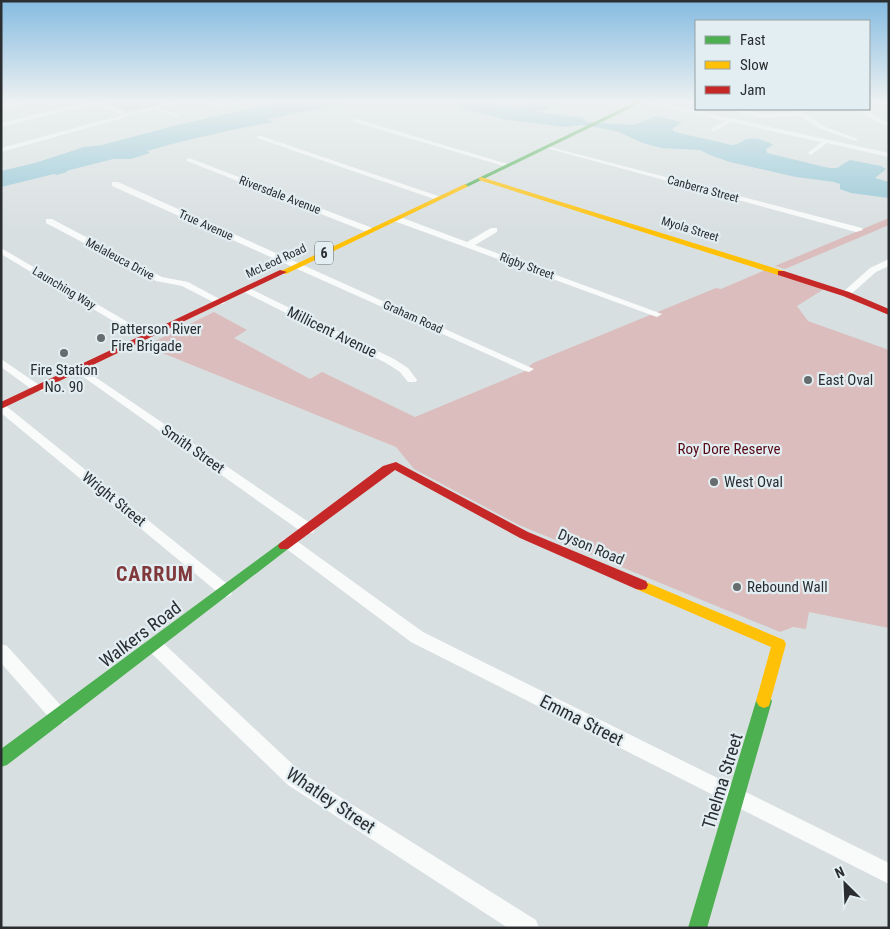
<svg xmlns="http://www.w3.org/2000/svg" width="890" height="929" font-family="'Roboto Condensed',sans-serif">
  <style>
    .green { fill: #dbbdbd }
    .water { fill: #92c6d6 }
    .lines { fill: none; stroke-linecap: round; stroke-linejoin: round }
    .street { fill: #f9fafa; fill-rule: evenodd }
    .fast { fill: #4caf50; fill-rule: evenodd }
    .slow { fill: #ffc107; fill-rule: evenodd }
    .jam { fill: #c62828; fill-rule: evenodd }
    .poi-dot { fill: #676c6e; stroke: #e2eef2; stroke-width: 2 }
    .labels { text-anchor: middle; dominant-baseline: central; stroke-width: 4.5; stroke-linejoin: round; paint-order: stroke }
    .far-street-label { font-size: 12px; fill: #2a2e30; stroke: #e2eef2 }
    .shield { fill: #e2eef2; stroke: #61686a; stroke-width: 1 }
    .shield-label { font-size: 14px; font-weight: bold; fill: #2a2e30 }
    .poi-label { font-size: 15px; fill: #2a2e30; stroke: #e2eef2; text-anchor: start }
    .street-label { font-size: 15px; fill: #2a2e30; stroke: #e2eef2 }
    .park-label { font-size: 15px; fill: #570916; stroke: #e2eef2 }
    .near-street-label { font-size: 18px; fill: #2a2e30; stroke: #e2eef2 }
    .district-label { font-size: 20px; font-weight: bold; letter-spacing: 1px; fill: #80383b; stroke: #e2eef2 }
  </style>
  <rect width="100%" height="100%" fill="#d8dfe0"/>
  <path class="green" d="M102,101H174L129,111Z
    M889,218V225L785,269L775,266Z
    M765,270L824,289L797,306L808,321L889,350V628L809,612L806,629L793,627L780,632L519,525L414,469L396,447L145,346L214,312L247,330L234,338L310,379L322,372L415,417L523,372L533,363L716,288L721,289Z"/>
  <path class="water" d="M285,101H356L268,119L273,122C230,130 188,139 147,151L150,153L131,159H113L66,171L67,172L57,175L54,174L1,187V171L35,163L84,147L102,145L181,124Z
    M447,101H484L515,108L532,101H556L560,103L540,112L584,118L587,122L634,125L656,116L682,122L672,129L675,132L732,145C739,145 742,140 748,139C755,137 767,141 773,145L766,149L767,153L829,168H837L850,160L881,166L886,169L875,178L889,182V198L851,193L840,189V184L834,182L796,177L730,162L710,155L700,150L661,148L643,143L619,132L601,128L581,125L565,127L503,119L459,108L456,104Z"/>
  <g class="lines">
    <path class="street" d="M22,101H33L1,110V106Z
      M91,101H100L129,114L127,117L1,152V148L123,115L95,104L1,127V123Z
      M172,101H183L159,108L179,115V117L153,110L132,115L129,113Z
      M202,101H211L218,104L244,101L217,108Z
      M640,101H652L889,153V157L827,143L811,155L808,153L809,152L821,142L731,122L713,132L711,129L725,121Z
      M732,109H739L762,114L796,112L793,109H799L825,127L858,139L855,141L821,129L800,116L762,118L745,115Z
      M858,109H864L889,123V127L866,116Z
      M353,118L511,165L512,166L507,167L351,121Z
      M257,136H261L444,198L437,200L257,138Z
      M546,146L862,228L863,230L856,232L546,148Z
      M189,158L375,229L376,231L369,233L187,161L186,160Z
      M112,182H118L534,369L529,372L525,371L112,186Z
      M394,217H400L467,242L491,228H497V232L475,245L662,314L657,317L654,316L394,221Z
      M46,219H52L162,277L188,282L225,302L223,304H217L182,286L156,281L46,223Z
      M1,248L131,324L146,330L158,331L159,333C149,341 135,332 125,328L1,254Z
      M889,259V266L876,272L849,296H843V292L870,268Z
      M247,287L394,359L408,368L417,380L416,382H408L400,372L386,363L244,292V288Z
      M1,359L42,387L44,389L42,391H34L1,367Z
      M79,366L313,525L315,529L313,533H303L75,371L74,369L75,367Z
      M1,404L5,405L231,587L233,591L231,595L226,597L221,595L1,413Z
      M289,538L294,539L423,632L889,863V884L411,642L284,547L282,543L284,539Z
      M154,638L160,640L302,773L536,920L539,928H508L288,785L148,650L146,645L148,640Z
      M1,644L7,646L65,710L68,716L65,722L59,724L53,722L1,663Z"/>
    <path class="fast" d="M638,101H645L467,187L462,186Z
      M284,541L288,543L290,546L288,549L7,765L1,767V749L280,543Z
      M764,694L769,696L772,701L707,928H688L756,701L759,696Z"/>
    <path class="slow" d="M481,177L784,271L785,273L778,275L479,180V178Z
      M465,184L468,186L467,187L286,274L279,272Z
      M641,580L784,640L786,644L769,706L764,708L759,706L756,701L771,647L636,589L634,585L636,581Z"/>
    <path class="jam" d="M280,270L287,272L1,409V402Z
      M778,271H784L849,292L889,309V315L843,296L778,275Z
      M396,462L528,532L646,581L648,585L646,589L641,590L636,589L520,538L395,470L288,549H280L278,546L280,543L383,466Z"/>
  </g>
  <linearGradient id="sky" x2="0" y2="1"><stop stop-color="#85bbe1"/><stop offset="0.44" stop-color="#edf1f1"/><stop offset="1" stop-color="#edf1f1" stop-opacity="0"/></linearGradient>
  <rect width="890" height="231" fill="url(#sky)"/>
  <g class="poi-dot">
    <circle cx="101" cy="338" r="5"/>
    <circle cx="64" cy="353" r="5"/>
    <circle cx="808" cy="380" r="5"/>
    <circle cx="714" cy="482" r="5"/>
    <circle cx="737" cy="587" r="5"/>
  </g>
  <g class="labels">
    <g class="far-street-label">
      <text transform="translate(703 189) rotate(15)">Canberra Street</text>
      <text transform="translate(280 195) rotate(21)">Riversdale Avenue</text>
      <text transform="translate(206 225) rotate(24)">True Avenue</text>
      <text transform="translate(690 229) rotate(17)">Myola Street</text>
      <text transform="translate(120 259) rotate(28)">Melaleuca Drive</text>
      <text transform="translate(276 261) rotate(-25)">McLeod Road</text>
      <text transform="translate(527 266) rotate(20)">Rigby Street</text>
      <text transform="translate(64 288) rotate(31)">Launching Way</text>
      <text transform="translate(413 317) rotate(24)">Graham Road</text>
    </g>
    <rect class="shield" x="315" y="241.5" width="18" height="23" rx="4"/>
    <g class="shield-label">
      <text x="324" y="253">6</text>
    </g>
    <g class="poi-label">
      <text x="111" y="329">Patterson River<tspan x="111" dy="17">Fire Brigade</tspan></text>
      <text x="64" y="370" text-anchor="middle">Fire Station<tspan x="64" dy="17">No. 90</tspan></text>
      <text x="818" y="380">East Oval</text>
      <text x="724" y="482">West Oval</text>
      <text x="747" y="587">Rebound Wall</text>
    </g>
    <g class="street-label">
      <text transform="translate(332 332) rotate(26)">Millicent Avenue</text>
      <text transform="translate(193 449) rotate(35)">Smith Street</text>
      <text transform="translate(114 499) rotate(39)">Wright Street</text>
      <text transform="translate(591 547) rotate(23)">Dyson Road</text>
    </g>
    <g class="park-label">
      <text x="729" y="449">Roy Dore Reserve</text>
    </g>
    <g class="near-street-label">
      <text transform="translate(140 634) rotate(-37)">Walkers Road</text>
      <text transform="translate(582 720) rotate(27)">Emma Street</text>
      <text transform="translate(722 781) rotate(-73)">Thelma Street</text>
      <text transform="translate(331 800) rotate(34)">Whatley Street</text>
    </g>
    <g class="district-label">
      <text x="155" y="574">CARRUM</text>
    </g>
  </g>
  <rect width="890" height="929" fill="none" stroke="#2a2e30" stroke-width="5"/>
  <rect x="695" y="20" width="175" height="90" fill="#e2eef2" stroke="#98a1a4"/>
  <rect x="705" y="36" width="25" height="8" fill="#4caf50" stroke="#98a1a4"/>
  <text x="740" y="45" font-size="15" fill="#2a2e30">Fast</text>
  <rect x="705" y="61" width="25" height="8" fill="#ffc107" stroke="#98a1a4"/>
  <text x="740" y="70" font-size="15" fill="#2a2e30">Slow</text>
  <rect x="705" y="86" width="25" height="8" fill="#c62828" stroke="#98a1a4"/>
  <text x="740" y="95" font-size="15" fill="#2a2e30">Jam</text>
  <g transform="translate(845 884) rotate(336)" stroke="#e2eef2" stroke-width="4" paint-order="stroke">
  <path d="M0-4L9 19L0 12L-9 19Z" fill="#2a2e30"/>
  <text y="-8" font-size="14" font-weight="bold" text-anchor="middle" fill="#2a2e30">N</text>
  </g>
</svg>
